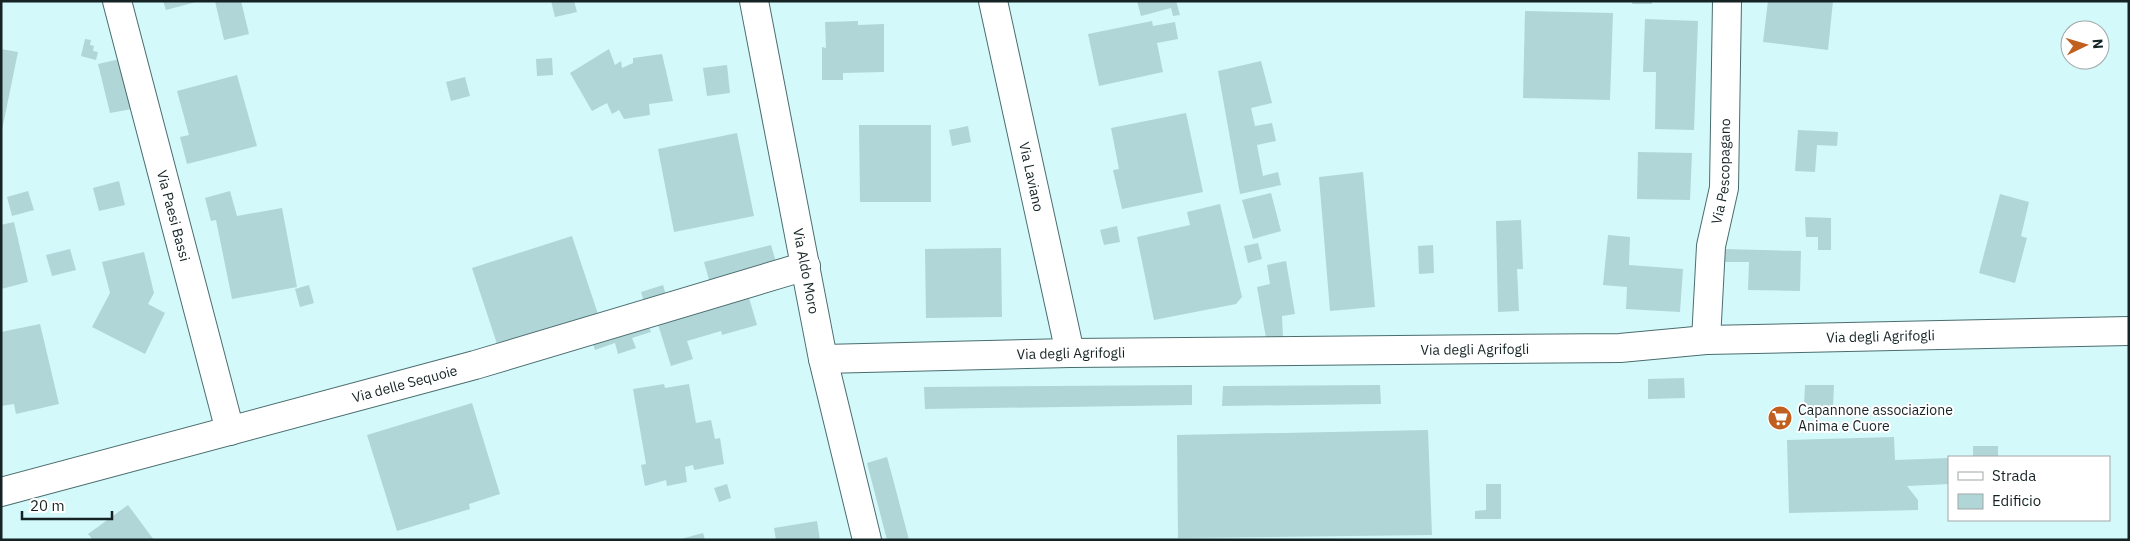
<svg xmlns="http://www.w3.org/2000/svg" width="2130" height="541" font-family="'IBM Plex Sans',sans-serif">
  <style>
    .building { fill: #b1d6d8 }
    .lines { fill: none; stroke-linecap: round; stroke-linejoin: round }
    .minor-casing { stroke: #4b6d6f; stroke-width: 30 }
    .minor { stroke: #fff; stroke-width: 28 }
    .labels { text-anchor: middle; dominant-baseline: central; stroke-width: 4; stroke-linejoin: round; paint-order: stroke }
    .street-label { font-size: 14px; fill: #152324; stroke: #fff }
    .poi-label { font-size: 14px; fill: #152324; stroke: #fff; text-anchor: start }
  </style>
  <rect width="100%" height="100%" fill="#d3f9fb"/>
  <path class="building" d="M163,1H196V2L166,10Z
    M215,1H241L249,34L224,40Z
    M551,1H574L577,12L555,17Z
    M1137,1H1176L1180,15L1173,16L1171,8L1141,16Z
    M1633,1H1652V4H1632Z
    M1768,1H1833L1828,50L1763,42Z
    M1525,11L1613,13L1610,100L1523,98Z
    M1645,19L1698,21L1694,130L1655,129L1656,72H1643Z
    M858,21V25L884,24V72L843,73V80H822V47L826,48L825,22Z
    M1152,21L1153,26L1175,22L1178,39L1157,43L1163,72L1099,86L1088,34Z
    M85,39L91,40L90,45L94,46L93,51L98,52L96,60L81,56Z
    M1,49L18,52L2,130H1Z
    M609,49L615,65L621,61L622,68L633,63V58L662,54L673,101L649,104L650,115L624,119L619,110L612,114L607,103L592,111L570,73Z
    M552,58L553,75L537,76L536,59Z
    M120,59L132,109L110,113L98,64Z
    M1261,61L1272,103L1251,108L1255,126L1272,123L1276,141L1257,145L1263,176L1278,172L1281,185L1240,194L1218,71Z
    M727,65L730,93L707,96L703,68Z
    M237,75L257,146L187,164L180,137L189,135L177,91Z
    M465,77L470,96L451,101L446,82Z
    M1186,113L1203,192L1122,209L1113,170L1119,169L1111,128Z
    M859,125H931V202H860Z
    M968,126L971,142L952,146L949,130Z
    M1798,130L1838,132L1837,146L1817,145L1815,172L1795,171Z
    M737,133L754,216L674,232L658,149Z
    M1638,152L1692,153L1690,200L1637,199Z
    M1363,172L1375,307L1330,311L1319,177Z
    M119,181L125,205L99,211L93,188Z
    M28,191L34,210L12,216L7,197Z
    M230,191L237,216L282,208L297,287L232,299L216,220L211,221L205,198Z
    M1271,193L1281,231L1253,239L1242,200Z
    M2000,194L2029,202L2021,236L2027,238L2015,283L1979,273Z
    M1220,204L1242,297L1236,304L1154,320L1137,237L1190,225L1187,212Z
    M1805,217L1831,218V250H1818V237H1806Z
    M1521,220L1523,269H1517L1519,311L1498,312L1496,221Z
    M14,222L28,282L1,289V225Z
    M1117,226L1120,242L1104,245L1100,230Z
    M1608,235L1630,237L1629,265L1683,269L1680,312L1626,309L1627,287L1603,285Z
    M572,236L599,317L499,350L472,268Z
    M1258,243L1262,259L1248,263L1244,246Z
    M771,245L776,262L709,280L704,262Z
    M1433,245L1434,273L1419,274L1418,246Z
    M1001,248L1002,317L926,318L925,249Z
    M70,249L76,270L52,276L46,255Z
    M1724,249L1801,251L1800,291L1748,290L1749,262H1724Z
    M144,252L154,293L148,304L165,313L145,354L92,327L110,293L102,262Z
    M1286,261L1295,314L1282,316L1283,337L1266,338L1257,287L1270,284L1267,265Z
    M309,285L314,303L300,307L295,289Z
    M663,285L666,295L644,302L641,292Z
    M747,291L757,325L722,335L721,331L687,341L693,359L671,366L656,318Z
    M647,322L651,332L632,338L636,348L618,354L615,343L595,350L592,341Z
    M40,324L59,404L16,414L14,404L1,406V332Z
    M1684,378L1685,398L1648,399V379Z
    M664,384L665,388L689,384L696,423L711,420L715,439L720,438L724,464L694,470L693,465L685,467L687,482L667,486L666,480L645,486L641,465L646,464L633,389Z
    M1192,385V405L925,409L924,387Z
    M1380,385L1381,404L1222,406L1223,386Z
    M1805,385H1834L1833,407L1804,406Z
    M472,403L500,494L469,504L470,509L397,531L367,435Z
    M1428,430L1432,535L1178,538L1177,435Z
    M1894,437L1895,460L1949,458V484L1907,486L1918,500V510L1789,513L1787,440Z
    M1973,446H1998V457H1973Z
    M887,457L893,479L909,540H887L867,463Z
    M727,484L731,498L719,502L714,488Z
    M1486,484H1501V519H1475V511L1486,510Z
    M128,505L154,540H93L88,534Z
    M817,521L820,540H776L774,528Z
    M703,533L705,540H681V539Z"/>
  <g class="lines">
    <defs>
      <g id="minor">
        <path id="s1" d="M117,1L230,431"/>
        <path id="s2" d="M754,1L823,359L867,540"/>
        <path id="s3" d="M993,1L1070,353"/>
        <path id="s4" d="M1706,340L1711,246L1724,188L1727,1"/>
        <path id="s5" d="M823,359L1070,353L1620,348L1706,340L2129,331"/>
        <path id="s6" d="M1,492L475,365L806,266"/>
      </g>
    </defs>
    <use href="#minor" class="minor-casing"/>
    <use href="#minor" class="minor"/>
  </g>
  <defs>
    <symbol id="supermarket-disc" viewBox="-11 -11 22 22"><circle r="9.5" fill="#c05f1e" stroke="#fff"/><path d="M-6-5.5h2.5l.6 2H6L4.5 2H-2.5L-4.4-4H-6ZM-1.5 3.2a1.3 1.3 0 1 0 .1 0ZM3 3.2a1.3 1.3 0 1 0 .1 0Z" fill="#fff"/></symbol>
  </defs>
  <g fill-rule="evenodd">
    <use href="#supermarket-disc" x="1766" y="404" width="28" height="28"/>
  </g>
  <g class="labels">
    <g class="street-label">
      <text stroke="none"><textPath href="#s4" startOffset="170">Via Pescopagano</textPath></text>
      <text stroke="none"><textPath href="#s3" startOffset="180">Via Laviano</textPath></text>
      <text stroke="none"><textPath href="#s1" startOffset="222">Via Paesi Bassi</textPath></text>
      <text stroke="none"><textPath href="#s2" startOffset="275">Via Aldo Moro</textPath></text>
      <text stroke="none"><textPath href="#s5" startOffset="1058">Via degli Agrifogli</textPath></text>
      <text stroke="none"><textPath href="#s5" startOffset="652">Via degli Agrifogli</textPath></text>
      <text stroke="none"><textPath href="#s5" startOffset="248">Via degli Agrifogli</textPath></text>
      <text stroke="none"><textPath href="#s6" startOffset="418">Via delle Sequoie</textPath></text>
    </g>
    <g class="poi-label">
      <text x="1798" y="410">Capannone associazione<tspan x="1798" dy="16">Anima e Cuore</tspan></text>
    </g>
  </g>
  <rect width="2130" height="541" fill="none" stroke="#152324" stroke-width="5"/>
  <rect x="1948" y="456" width="162" height="65" fill="#ffffff" stroke="#a1a7a7"/>
  <rect x="1958" y="472" width="25" height="8" fill="#ffffff" stroke="#a1a7a7"/>
  <text x="1992" y="481" font-size="15" fill="#152324">Strada</text>
  <rect x="1958" y="494" width="25" height="15" fill="#b1d6d8" stroke="#a1a7a7"/>
  <text x="1992" y="506" font-size="15" fill="#152324">Edificio</text>
  <g transform="translate(2085 45) rotate(85)"><circle r="24" fill="#ffffff" stroke="#a1a7a7"/>
  <path d="M0-4L9 19L0 12L-9 19Z" fill="#c05f1e"/>
  <text y="-8" font-size="14" font-weight="bold" text-anchor="middle" fill="#152324">N</text>
  </g>
  <path d="M22 511v8h90v-8" fill="none" stroke="#152324" stroke-width="2.5"/>
  <text x="30" y="511" font-size="15" fill="#152324" stroke="#ffffff" stroke-width="4" paint-order="stroke">20 m</text>
</svg>
